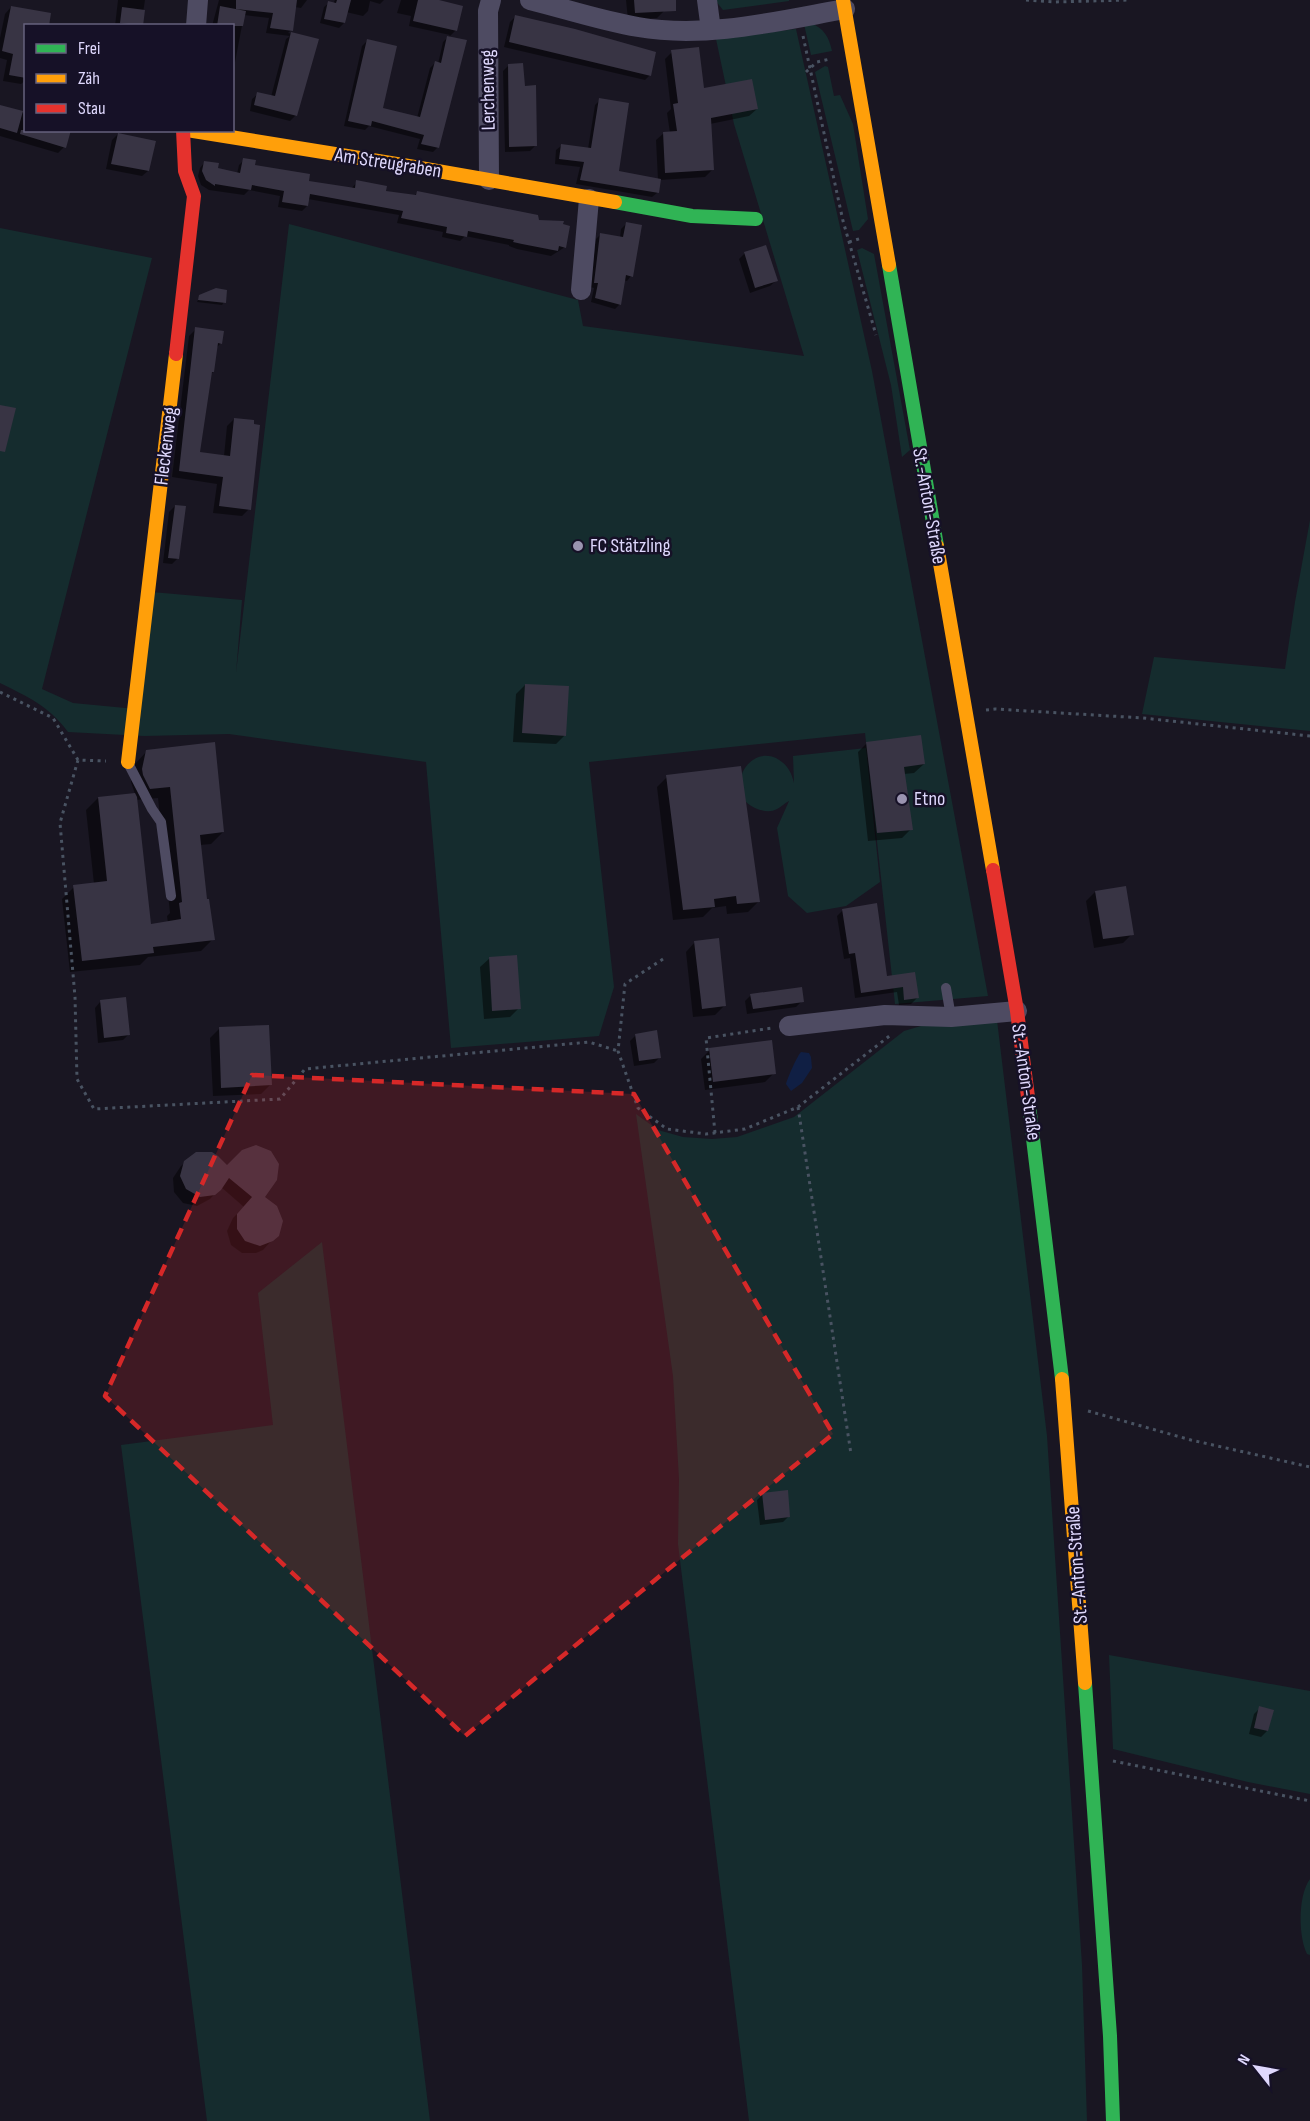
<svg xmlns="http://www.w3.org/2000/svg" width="1310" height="2121" font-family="'Sofia Sans Condensed',sans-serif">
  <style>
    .green { fill: #152c2e }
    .water { fill: #101f44 }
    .shadow { fill: #0007; fill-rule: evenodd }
    .building { fill: #383444 }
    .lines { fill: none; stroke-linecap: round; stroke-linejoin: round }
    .path { stroke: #495362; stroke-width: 3; stroke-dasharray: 3 4.5; stroke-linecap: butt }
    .lane { stroke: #4e4b62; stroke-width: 10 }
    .street { stroke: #4e4b62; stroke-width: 20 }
    .fast { stroke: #30b455; stroke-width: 14 }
    .slow { stroke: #ff9f0a; stroke-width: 14 }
    .jam { stroke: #e5322d; stroke-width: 14 }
    .marked { fill: #d62828; fill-opacity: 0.2; stroke: #d62828; stroke-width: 4.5; stroke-dasharray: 12 8; stroke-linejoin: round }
    .poi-dot { fill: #9a94b0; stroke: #161127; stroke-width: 2 }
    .labels { text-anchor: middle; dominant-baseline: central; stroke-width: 5; stroke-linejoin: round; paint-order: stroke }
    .street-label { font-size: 20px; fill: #dfd8fd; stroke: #161127 }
    .poi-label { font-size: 20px; fill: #dfd8fd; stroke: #161127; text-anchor: start }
  </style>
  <rect width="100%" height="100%" fill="#191622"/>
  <path class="green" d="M715,0H789V1L723,10Z
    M810,23C824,28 829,37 832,51L811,55L804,24Z
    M796,29L872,371L988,996L895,1004L865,733L589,762L614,987L599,1036L451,1048L426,762L229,734L144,736L68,732C49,706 28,697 0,683V228L152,258L42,689L73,703L136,709L152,592L242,600L236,673L289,224L578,300L583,326L804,356L734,124L716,39Z
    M825,66L828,67L834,96L840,95L853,124L868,219L859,230L853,231L815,72Z
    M862,248L874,254L910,450L902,457L891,385L857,250Z
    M1310,520V731L1142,714L1154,657L1285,669L1295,602Z
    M866,748L880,882L846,906L807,913L788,896L777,828L789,801C785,803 781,807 777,809C770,813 762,811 755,808C724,795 745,745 776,758C787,764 791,771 794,783L793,756Z
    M997,1020L1047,1436L1082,1965L1087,2121H749L678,1544L679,1479L673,1376L636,1114L658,1130L683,1137L712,1139L737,1137L794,1117L904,1031L931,1023Z
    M322,1242L430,2121H207L121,1445L273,1425L258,1293Z
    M1109,1655L1310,1691V1794L1248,1782L1113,1749Z
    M1310,1879V1955L1307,1954C1298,1936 1298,1895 1310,1879Z"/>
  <path class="water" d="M801,1052L809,1053L811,1057L812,1068L802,1083L791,1091L786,1084C787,1079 797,1056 801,1052Z"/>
  <path class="shadow" d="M118,0H145L141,26H115Z
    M219,0H307L301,8L295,7L291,30L288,33L317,40L296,115L290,121L250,111L252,99L258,94L271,97L286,39L290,36L266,33L269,18L244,15L232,78V26H212Z
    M335,0H384L380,4L370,1L368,11L363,16L346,12L344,23L339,28L320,23L324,7L329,3L333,4Z
    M401,0H426L456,30L449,37L438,147L433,152L417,149L420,139L369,126L365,130L344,126L362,46L367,41L381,109L417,118L430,68L435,63L438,64L443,42L450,35L409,26L411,16L397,13Z
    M626,0H664V11L657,18L628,20Z
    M11,7L26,26V80L21,84L3,81L7,60L0,58V38L5,14Z
    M515,17L650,75L645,80L504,47L510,22Z
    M672,52L702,90L757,109L749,116L710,124L712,170L705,177L660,180L657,193L652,197L576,184L580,167L555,164L556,150L561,146L588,149L595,105L600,100L617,173L658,180L656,140L664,133H670L667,113L671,109L665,59Z
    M509,65L535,146L530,151L505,152L503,71Z
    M0,107L26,113V130L64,147L58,153L0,136Z
    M118,134L148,171L142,176L106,169L112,140Z
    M244,160L253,166L307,182L351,189L357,182L384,192L414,196L417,193L537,221L565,247L551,256L517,249L509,246V245L465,236L460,241L442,237L443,232L397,223L399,215L308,199L307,206L302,211L278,207L280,196L249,190L244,195L209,190L201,185L198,176L200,168L204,163L216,170L237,174L239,165Z
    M626,224L631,276L627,281L624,280L620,304L615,309L591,302L594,288L590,287L596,239L601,234L620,238L621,229Z
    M745,253L776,281L770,286L750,293L739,259Z
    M200,296L224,302L222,305L197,302Z
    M196,329L221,343L216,348L213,372L210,375L198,453L224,456L227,426L234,419L249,509L242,516L213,513L217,484L172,477L189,336Z
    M175,506L178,558L172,564L163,563L169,512Z
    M525,685L565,735L556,744L513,742L516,694Z
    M867,743L924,764L914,773L904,774L911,829L902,838L868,841L858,752Z
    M147,751L223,832L211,844L200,845L205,901L213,939L201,951L148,957L140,965L70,972L62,899L74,887L94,884L86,810L98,798L135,794L131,782L135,764ZM158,798L170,913L167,916L168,923L149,925L136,800Z
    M667,777L759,901L748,912L727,914L726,906L712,908L703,917L673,920L657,787Z
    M1095,892L1132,934L1123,943L1094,948L1086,901Z
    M843,910L885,977L914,974L917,998L911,1004L899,1005L897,992L855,998L850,958L844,959L837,916Z
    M695,942L724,1006L715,1015L693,1017L686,952Z
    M490,958L519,1008L510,1017L484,1019L480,967Z
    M751,995L802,1001L796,1007L747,1014L745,1001Z
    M100,1002L129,1034L123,1040L98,1043L95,1008Z
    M219,1029L270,1085L261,1094L213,1096L210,1038Z
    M636,1035L660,1057L654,1063L634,1066L630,1041Z
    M710,1050L774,1073L765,1082L705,1090L701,1059Z
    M197,1153L263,1197L272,1240L263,1250L256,1253H242L231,1245L227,1231L233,1218L244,1207L221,1187L210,1199L197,1206L183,1203L174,1192L173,1178L181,1166Z
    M763,1494L789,1516L783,1522L760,1525L757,1500Z
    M1260,1708L1267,1731L1261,1737L1249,1734L1254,1714Z"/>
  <path class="building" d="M236,0H297L293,31L270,28L273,13L236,9Z
    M337,0H351L345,23L324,19L328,1L336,3Z
    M418,0H439L463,6L457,31L413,21Z
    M634,0H676V11L635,13Z
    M11,6L51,13L49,26H26V78L9,75L13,54L2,51Z
    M220,6L246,11L243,26H217Z
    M122,7L145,10L143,26L120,23Z
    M515,15L575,29L656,52L651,76L509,42Z
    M291,32L319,39L297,116L254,105L257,92L275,96Z
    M447,36L467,40L439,148L421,144L424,135L372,121L371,126L348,121L367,39L397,46L383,108L420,117L435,61L441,63Z
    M699,47L704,88L752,79L758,109L711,118L714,170L665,173L663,132L677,131L673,104L678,103L671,50Z
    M523,63L525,86L536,85L537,146L509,147L508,64Z
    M599,98L629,103L619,171L661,179L659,193L580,180L584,162L559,159L561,144L591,148Z
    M0,105L23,111L17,133L0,128Z
    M21,130H71L66,148L20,134Z
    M118,133L156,141L149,171L111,164Z
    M243,158L256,160L255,165L310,174L309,181L355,188L356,180L387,186L386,191L416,195L417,191L538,215L539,220L564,221L563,224L570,226L566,248L559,246L558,251L522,244L513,242L514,240L468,231L467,237L446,233L447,227L401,218L403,211L310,194L308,206L282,202L284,191L252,185L251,190L215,184V186L206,180L202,171L204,161L219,163L218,168L240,173Z
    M626,222L642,225L633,277L626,275L621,305L595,298L598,283H594L600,233L623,237Z
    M766,245L778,281L755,288L744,252Z
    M216,288L227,290L226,303L198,300L199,295Z
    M195,327L224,331L222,344L218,343L214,372H212L200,452L230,456L234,418L254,420V424L260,425L251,510L219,506L223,477L179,471Z
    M0,405L16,408L5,452L0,451Z
    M175,505L186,506L179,559L168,558Z
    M525,684L569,686L566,736L522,733Z
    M921,735L925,764L904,767L913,830L877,833L866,742Z
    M215,742L224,832L200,835L207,899H209L215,940L153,947L154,953L82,961L73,885L107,881L98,797L135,793L137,797L151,924L181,919L179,903L182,902L170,787L150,789L143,775L142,769L146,750Z
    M741,766L760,902L737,904L736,896L714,899L715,907L683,910L666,775Z
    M1126,886L1134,935L1103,939L1095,891Z
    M877,903L887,976L915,972L919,998L904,1000L903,987L861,993L855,953L849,954L842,909Z
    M719,938L726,1006L702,1009L694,941Z
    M517,955L521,1009L492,1011L489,957Z
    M802,987L804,1002L753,1009L750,994Z
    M126,997L130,1035L104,1038L100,1000Z
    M269,1025L272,1085L221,1088L219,1027Z
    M657,1030L661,1058L639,1061L635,1034Z
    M772,1040L776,1074L713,1082L709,1048Z
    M256,1145L271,1151L279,1164L277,1180L265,1197L277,1206L283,1221L279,1236L273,1241L260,1246L245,1241L237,1229V1214L252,1197L229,1178L221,1190L215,1195L200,1197L186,1189L180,1176L184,1161L196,1152H212L218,1156L227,1165L242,1150Z
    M788,1490L790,1517L765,1520L762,1493Z
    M1259,1706L1274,1710L1268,1731L1254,1728Z"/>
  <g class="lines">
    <path class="path" d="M1026,0L1054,2L1129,0
      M803,36L843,221L876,335
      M806,72L817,62L830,59
      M849,242L862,238
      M0,692L53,718L78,760L106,761
      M986,710L995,709L1143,718L1310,736
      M78,760L60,823L75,997L77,1079L94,1109L280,1099L305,1069L589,1042L618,1051
      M663,959L625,984L618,1051L638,1108L667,1129L706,1134L745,1129L798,1107L892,1034
      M798,1107L851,1454
      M715,1133L706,1038L772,1028
      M1088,1411L1191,1440L1310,1467
      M1113,1761L1310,1801"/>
    <path class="lane" d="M128,763L152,809L161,822L171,896
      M946,988L951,1017"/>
    <path class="street" d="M530,0C566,9 602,21 638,27C706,39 778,21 845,9
      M707,0L711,30
      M196,26L198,0
      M489,180L488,11L491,0
      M581,290L589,199
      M789,1026L885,1015L951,1017L1017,1011"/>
    <path class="fast" d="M615,202L692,216L756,219
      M889,265L937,546
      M1028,1097L1062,1379
      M1085,1683L1110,2036L1113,2121"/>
    <path class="slow" d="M843,0L889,265
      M187,130L403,165L615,202
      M937,546L993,870
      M128,762L176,354
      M1062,1379L1085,1683"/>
    <path class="jam" d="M176,354L194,196L185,171L183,130
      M993,870L1017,1011L1028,1097"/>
  </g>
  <path class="marked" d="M252,1075L634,1094L833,1434L465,1736L105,1396Z"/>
  <g class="poi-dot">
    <circle cx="578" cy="546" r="6"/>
    <circle cx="902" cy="799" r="6"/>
  </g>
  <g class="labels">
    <g class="street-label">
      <text transform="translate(488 90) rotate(-91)">Lerchenweg</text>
      <text transform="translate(388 163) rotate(9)">Am Streugraben</text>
      <text transform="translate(166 446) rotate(-83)">Fleckenweg</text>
      <text transform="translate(929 506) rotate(80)">St.-Anton-Straße</text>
      <text transform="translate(1026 1082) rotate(82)">St.-Anton-Straße</text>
      <text transform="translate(1077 1565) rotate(-94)">St.-Anton-Straße</text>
    </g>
    <g class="poi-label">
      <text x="590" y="546">FC Stätzling</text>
      <text x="914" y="799">Etno</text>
    </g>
  </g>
  <rect x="24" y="24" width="210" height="108" fill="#161127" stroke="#66617d" stroke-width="1.5"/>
  <rect x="36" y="44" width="30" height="9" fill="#30b455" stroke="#66617d" stroke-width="1.5"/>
  <text x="78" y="54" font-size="18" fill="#dfd8fd">Frei</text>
  <rect x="36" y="74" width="30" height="9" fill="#ff9f0a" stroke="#66617d" stroke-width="1.5"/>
  <text x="78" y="84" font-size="18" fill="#dfd8fd">Zäh</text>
  <rect x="36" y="104" width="30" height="9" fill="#e5322d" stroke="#66617d" stroke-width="1.5"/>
  <text x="78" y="114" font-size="18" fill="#dfd8fd">Stau</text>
  <g transform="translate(1256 2067) rotate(301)" stroke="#161127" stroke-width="4.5" paint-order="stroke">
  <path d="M0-4.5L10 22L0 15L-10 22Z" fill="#dfd8fd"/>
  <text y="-9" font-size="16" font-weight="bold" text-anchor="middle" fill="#dfd8fd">N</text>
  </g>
</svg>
